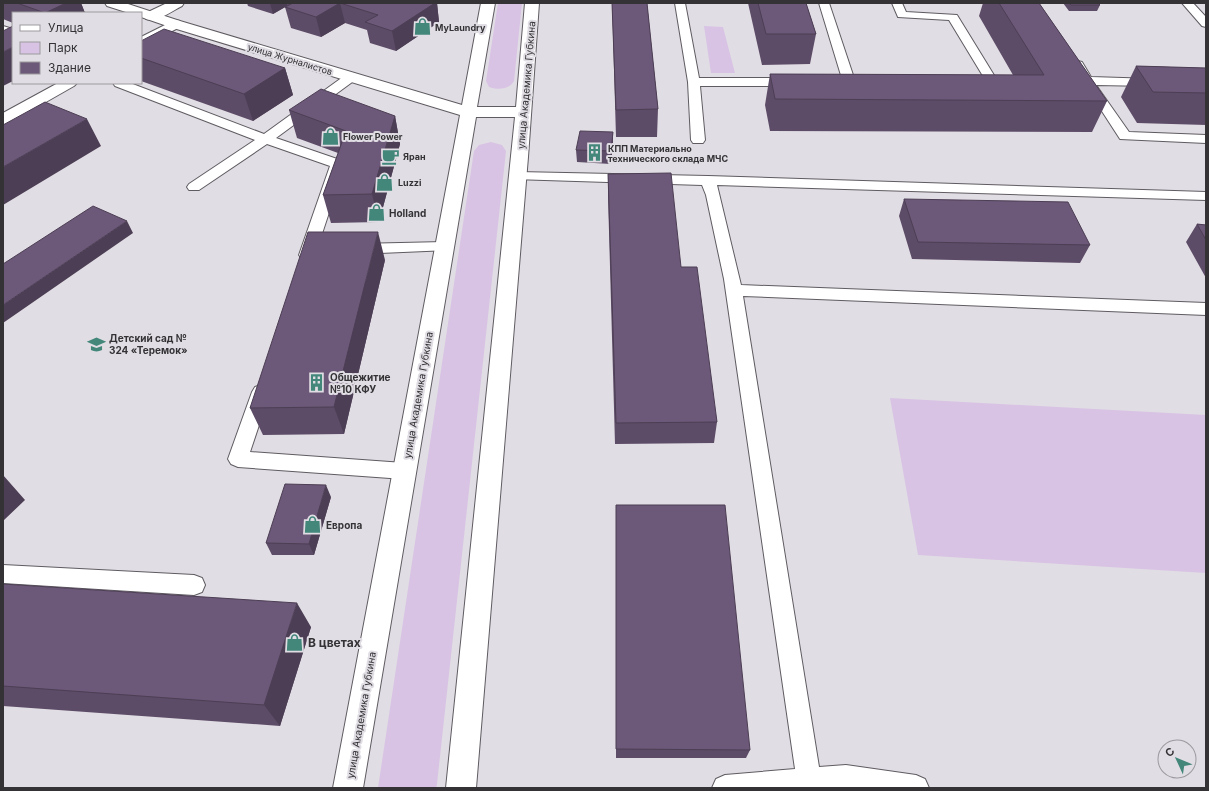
<svg xmlns="http://www.w3.org/2000/svg" width="1209" height="791" font-family="Inter,sans-serif">
  <style>
    .green { fill: #d8c3e4 }
    .lines { fill: none; stroke-linecap: round; stroke-linejoin: round }
    .service-casing { stroke: #5f5b61; stroke-width: 2 }
    .minor-casing { stroke: #5f5b61; stroke-width: 2 }
    .tertiary-casing { stroke: #5f5b61; stroke-width: 2 }
    .service { fill: #fff; fill-rule: evenodd }
    .minor { fill: #fff; fill-rule: evenodd }
    .tertiary { fill: #fff; fill-rule: evenodd }
    .wall { fill: #5d4c67 }
    .shaded-wall { fill: #4c3e54 }
    .building { fill: #6c5878; stroke: #4c3e54 }
    .labels { text-anchor: middle; dominant-baseline: central; stroke-width: 4; stroke-linejoin: round; paint-order: stroke }
    .far-poi-label { font-size: 9px; font-weight: bold; fill: #343235; stroke: #e1dde4; text-anchor: start }
    .far-street-label { font-size: 9px; fill: #343235; stroke: #e1dde4 }
    .street-label { font-size: 10px; fill: #343235; stroke: #e1dde4 }
    .poi-label { font-size: 10px; font-weight: bold; fill: #343235; stroke: #e1dde4; text-anchor: start }
    .near-poi-label { font-size: 12px; font-weight: bold; fill: #343235; stroke: #e1dde4; text-anchor: start }
  </style>
  <rect width="100%" height="100%" fill="#e1dde4"/>
  <path class="green" d="M498,3H522L514,81C509,90 497,90 489,87L486,81Z
    M704,26L723,27L735,73H711Z
    M491,142L502,145L506,151L437,784L436,788H378L474,151L479,145Z
    M890,398L1206,415V573L918,555Z"/>
  <g class="lines">
    <defs>
      <path id="service" d="M675,3H685L699,78H794L800,82L794,86H700L705,140L703,143H693L691,140L688,82Z
        M819,3H829L854,78L869,79L871,82L869,85L849,86L843,82Z
        M892,3H902L906,12L957,15L1000,85L998,88H979L977,85L979,82L986,81L949,20L898,17Z
        M1182,3H1193L1206,17V27L1202,26Z
        M3,26L13,29V36L3,33Z
        M1078,61L1082,62L1091,77L1155,79L1157,82L1151,86L1096,85L1129,132L1206,135V143L1120,139L1072,65Z
        M351,73L357,77L355,80L276,138L343,161L345,164L315,255L312,259L307,260L302,259L299,255L330,166L267,144L199,190H189L187,187L189,184L255,140L115,86L113,83H130L264,134L347,74Z
        M518,172L708,176L1206,192V200L717,185L741,285L1206,303V315L743,296L819,767L846,765L916,775L925,779L929,788H712L716,779L725,775L795,769L724,279L706,195L702,185L513,179L511,176L513,173Z
        M444,242L449,244L452,247L449,250L357,254L352,253L349,249L352,245L357,244Z
        M261,385L267,387L270,392L250,452L404,463L411,465L414,471L411,477L404,479L238,467L231,464L228,459L252,392L255,387Z
        M3,565L194,575L202,578L205,585L202,592L194,595L3,583Z"/>
      <path id="minor" d="M167,3H184L182,6C172,11 158,22 146,19L144,16L146,13Z
        M175,20L180,21L182,24L180,27L141,47V37Z
        M58,83H77L74,86L9,123L3,125V113Z"/>
      <path id="tertiary" d="M105,3H125L180,21L462,105L481,3H495L477,107H516L525,3H539L528,157L476,788H446L515,117H476L363,788H333L460,115L170,27L141,17V13H129L107,6Z"/>
    </defs>
    <use href="#service" class="service-casing"/>
    <use href="#minor" class="minor-casing"/>
    <use href="#tertiary" class="tertiary-casing"/>
    <use href="#service" class="service"/>
    <use href="#minor" class="minor"/>
    <use href="#tertiary" class="tertiary"/>
  </g>
  <path class="wall" d="M3,3H81L85,13H13V23L3,19Z
    M247,3H447H437L439,22L396,51L370,43L367,30L345,23L321,37L291,28L285,7L287,6L273,14L248,6Z
    M612,3H647L658,109L657,137H616Z
    M748,3H806L816,34L810,64L762,65Z
    M983,3H1039L1107,101L1092,132L770,131L765,105L770,74L1013,75L979,16Z
    M1063,3H1098L1100,5L1097,11H1069Z
    M141,41L285,68L293,95L253,121L141,81Z
    M1136,66L1206,68V125L1137,123L1121,97Z
    M289,110L395,116L400,144L379,222L331,223L323,195L338,153L297,138Z
    M613,132V144L611,164L577,162L576,150Z
    M608,174L681,267L717,422L714,443L615,444L608,196Z
    M904,199L1090,245L1080,263L912,259L899,216Z
    M1197,224L1206,225V278L1186,242Z
    M385,260L344,434L263,435L250,408Z
    M331,497L314,555H272L266,543Z
    M616,516L750,750L746,758H616Z
    M3,584L311,627L280,726L3,706Z"/>
  <path class="shaded-wall" d="M66,3H81L85,13H45Z
    M270,3H287V6L273,14Z
    M340,3L345,23L321,37L316,17Z
    M435,3H437L439,22L396,51L392,31Z
    M13,47V81L3,86V52Z
    M285,68L293,95L253,121L244,94Z
    M395,116L400,144L379,222L372,194Z
    M87,119L101,146L3,205V167Z
    M613,132V144L611,164V151Z
    M127,221L133,233L3,323V305Z
    M378,232L385,260L344,434L334,407Z
    M3,475L25,500L3,521Z
    M326,485L331,497L314,555L309,544Z
    M297,603L311,627L280,726L264,705Z"/>
  <path class="building" d="M17,3H66L45,13Z
    M293,3H435L392,31L365,22L378,15L340,3L316,17L285,7Z
    M612,3H647L658,109L616,110Z
    M758,3H806L816,34H766Z
    M999,3H1039L1107,101L775,99L770,74L1044,75Z
    M1069,3H1098L1100,5H1071Z
    M13,26V47L3,52V31Z
    M164,29L285,68L244,94L141,58V41Z
    M1136,66L1206,68V93L1153,92Z
    M321,89L395,116L372,194L323,195L346,131L289,110Z
    M45,102L87,119L3,167V125Z
    M580,131L613,132L611,151L576,150Z
    M671,173L681,267H697L717,422L616,423L608,174Z
    M904,199L1068,202L1090,245L918,242Z
    M93,206L127,221L3,305V264Z
    M1197,224L1206,225V240Z
    M308,232H378L334,407L250,408Z
    M285,484L326,485L309,544L266,543Z
    M616,505H725L750,750L616,749Z
    M3,584L297,603L264,705L3,686Z"/>
  <defs>
    <symbol id="shop-bare" viewBox="-9 -9 18 18"><path d="M-5-2.5h2.3a2.7 3.5 0 0 1 5.4 0H5L5.5 6h-11ZM-1.5-2.5h3a1.5 2.3 0 0 0-3 0Z" fill="#43877b" stroke="#e1dde4" stroke-width="2.5" paint-order="stroke"/></symbol>
    <symbol id="building-bare" viewBox="-9 -9 18 18"><path d="M-4-6H4V6H1V3H-1V6H-4ZM-2.5-4.3h1.7v1.8h-1.7ZM.8-4.3h1.7v1.8H.8ZM-2.5-1h1.7V.8h-1.7ZM.8-1h1.7V.8H.8Z" fill="#43877b" stroke="#e1dde4" stroke-width="2.5" paint-order="stroke"/></symbol>
    <symbol id="cafe-bare" viewBox="-9 -9 18 18"><path d="M-5.5-4.5H6V0H3Q3 3.5 0 3.5H-2.5Q-5.5 3.5-5.5 0ZM3-3.2v2h1.7v-2ZM-6 4.5H4V6H-6Z" fill="#43877b" stroke="#e1dde4" stroke-width="2.5" paint-order="stroke"/></symbol>
    <symbol id="school-bare" viewBox="-9 -9 18 18"><path d="M0-5L7-2L0 1L-7-2ZM-4 1L0 2.5L4 1V4Q0 6-4 4Z" fill="#43877b" stroke="#e1dde4" stroke-width="2.5" paint-order="stroke"/></symbol>
  </defs>
  <g fill-rule="evenodd">
    <use href="#shop-bare" x="410" y="14" width="25" height="25"/>
    <use href="#shop-bare" x="318" y="124" width="25" height="25"/>
    <use href="#building-bare" x="582" y="140" width="25" height="25"/>
    <use href="#cafe-bare" x="378" y="144" width="25" height="25"/>
    <use href="#shop-bare" x="372" y="170" width="25" height="25"/>
    <use href="#shop-bare" x="364" y="200" width="25" height="25"/>
    <use href="#school-bare" x="84" y="332" width="25" height="25"/>
    <use href="#building-bare" x="304" y="370" width="25" height="25"/>
    <use href="#shop-bare" x="300" y="512" width="25" height="25"/>
    <use href="#shop-bare" x="282" y="630" width="25" height="25"/>
  </g>
  <g class="labels">
    <g class="far-poi-label">
      <text x="435" y="27">MyLaundry</text>
      <text x="343" y="136">Flower Power</text>
      <text x="608" y="148">КПП Материально<tspan x="608" dy="10">технического склада МЧС</tspan></text>
      <text x="403" y="156">Яран</text>
      <text x="398" y="182">Luzzi</text>
    </g>
    <g class="far-street-label">
      <text transform="translate(290 59) rotate(17)">улица Журналистов</text>
    </g>
    <g class="street-label">
      <text transform="translate(526 85) rotate(-85)">улица Академика Губкина</text>
      <text transform="translate(418 395) rotate(-80)">улица Академика Губкина</text>
      <text transform="translate(361 715) rotate(-80)">улица Академика Губкина</text>
    </g>
    <g class="poi-label">
      <text x="389" y="213">Holland</text>
      <text x="109" y="338">Детский сад №<tspan x="109" dy="12">324 «Теремок»</tspan></text>
      <text x="330" y="377">Общежитие<tspan x="330" dy="12">№10 КФУ</tspan></text>
      <text x="326" y="525">Европа</text>
    </g>
    <g class="near-poi-label">
      <text x="308" y="642">В цветах</text>
    </g>
  </g>
  <rect width="1209" height="791" fill="none" stroke="#343235" stroke-width="8"/>
  <rect x="12" y="12" width="130" height="72" fill="#e1dde4" stroke="#9c999e"/>
  <rect x="20" y="25" width="20" height="6" fill="#ffffff" stroke="#9c999e"/>
  <text x="48" y="32" font-size="12" fill="#343235">Улица</text>
  <rect x="20" y="42" width="20" height="12" fill="#d8c3e4" stroke="#9c999e"/>
  <text x="48" y="52" font-size="12" fill="#343235">Парк</text>
  <rect x="20" y="62" width="20" height="12" fill="#6c5878" stroke="#9c999e"/>
  <text x="48" y="72" font-size="12" fill="#343235">Здание</text>
  <g transform="translate(1177 759) rotate(314)"><circle r="19" fill="#e1dde4" stroke="#9c999e"/>
  <path d="M0-3L7 15L0 10L-7 15Z" fill="#43877b"/>
  <text y="-6" font-size="11" font-weight="bold" text-anchor="middle" fill="#343235">С</text>
  </g>
</svg>
